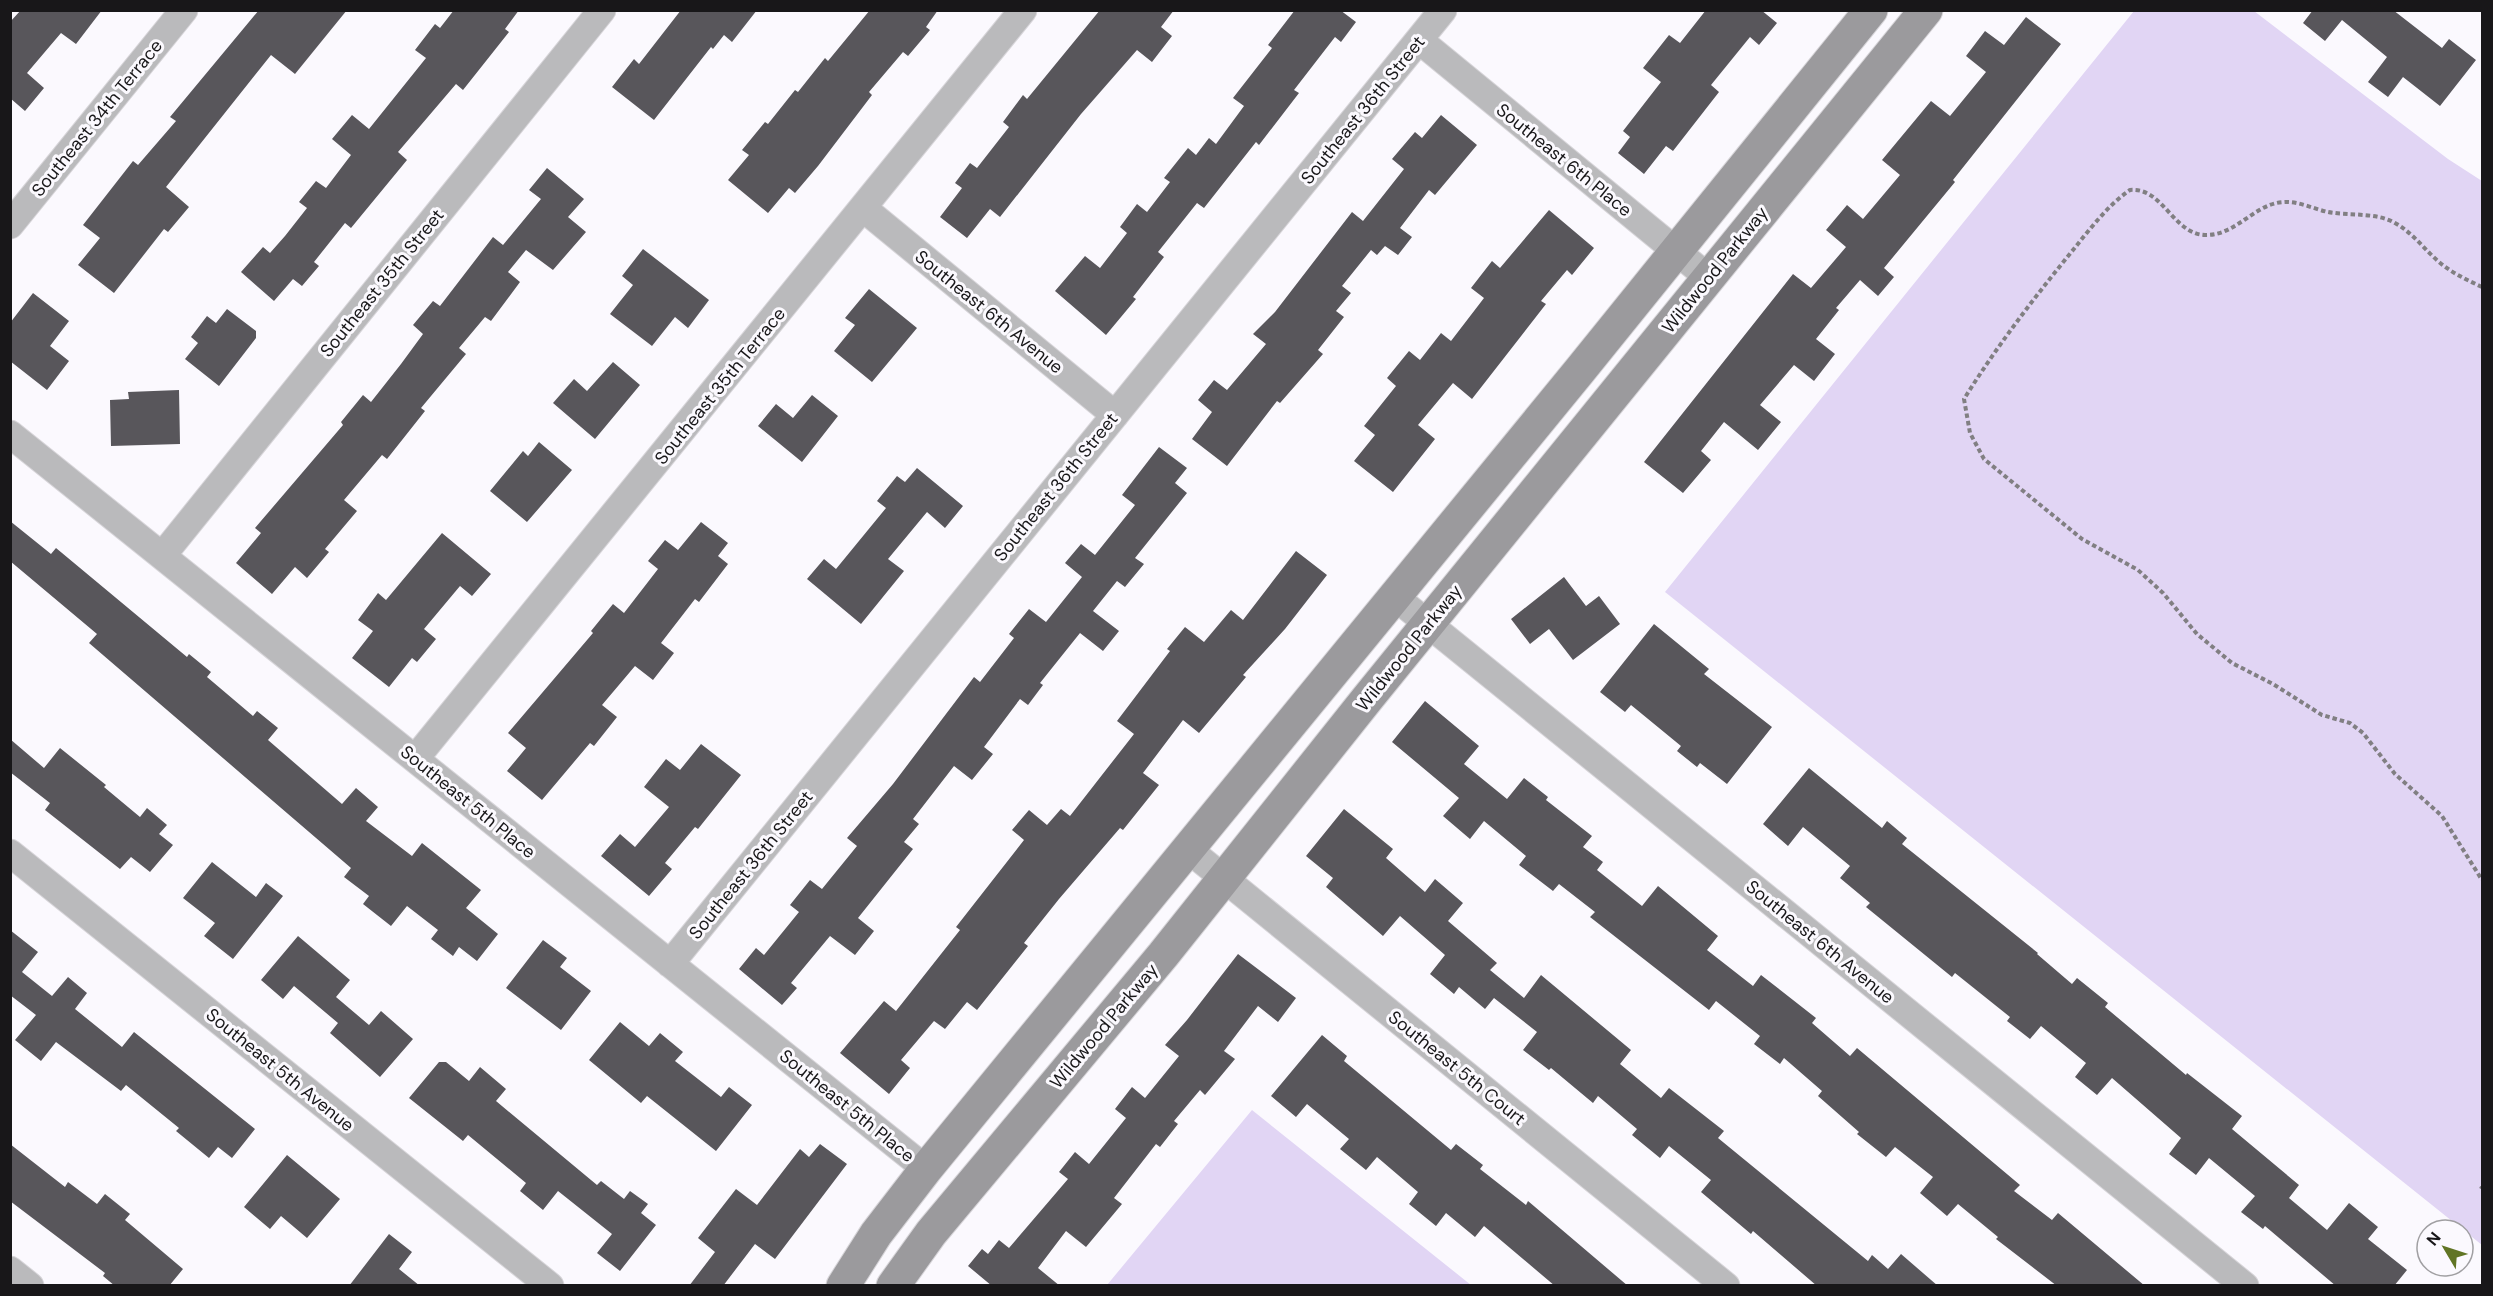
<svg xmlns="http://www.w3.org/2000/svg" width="2493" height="1296" font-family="'DM Sans',sans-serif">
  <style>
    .green { fill: #e1d5f4 }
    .building { fill: #58565b }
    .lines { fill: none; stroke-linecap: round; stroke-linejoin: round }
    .street-casing { stroke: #d7d5d9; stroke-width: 29 }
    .secondary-casing { stroke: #d7d5d9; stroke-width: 35 }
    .path { stroke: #817f82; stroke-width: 4; stroke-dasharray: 4.5 3; stroke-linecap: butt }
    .street { stroke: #bababc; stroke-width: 27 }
    .secondary { stroke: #9b9a9d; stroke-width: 33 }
    .labels { text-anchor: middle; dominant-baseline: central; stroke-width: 6; stroke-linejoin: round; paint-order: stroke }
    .street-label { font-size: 18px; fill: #181719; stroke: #fbf9fe }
  </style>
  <rect width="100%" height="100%" fill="#fbf9fe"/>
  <path class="green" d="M2134,11H2254L2448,159L2482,181V1245L1665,592Z
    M1252,1110L1471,1285H1107Z"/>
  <path class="building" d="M21,10H102L76,44L61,33L27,73L44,88L25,111L10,98V22Z
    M259,10H347L295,74L271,55L166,187L189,207L168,232L164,229L114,293L78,265L100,238L83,225L133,161L138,165L176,121L170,117Z
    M454,10H519L505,29L509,32L463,90L456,84L398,152L407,160L351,228L345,223L314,262L319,266L302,286L293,279L274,301L241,272L263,247L270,253L285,236L307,208L299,202L316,181L326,188L351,155L332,139L352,115L369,129L426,58L415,50L435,24L440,28Z
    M681,10H757L732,42L724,35L713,49L711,47L654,120L612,87L634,59L639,64Z
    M870,10H938L926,27L930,30L908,56L903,52L869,92L872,95L818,166L795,193L789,188L768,213L728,180L749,155L742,150L765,122L768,124L795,90L798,92L825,58L828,61Z
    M1100,10H1174L1161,27L1172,36L1152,62L1137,50L1081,114L1000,217L990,209L967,238L940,217L962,188L955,183L970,163L977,168L1009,127L1003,122L1023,95L1027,99Z
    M1295,10H1340L1356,22L1341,42L1335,37L1294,90L1299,93L1259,145L1256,142L1204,208L1197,203L1158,252L1164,257L1133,297L1136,299L1106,335L1055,291L1085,256L1100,268L1127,233L1120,227L1137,204L1147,212L1170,182L1164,178L1188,148L1196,155L1209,138L1216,144L1244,106L1233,98L1272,48L1268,45Z
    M1706,10H1761L1777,23L1759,45L1750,37L1711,85L1719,92L1673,151L1666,146L1644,174L1618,153L1630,137L1623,131L1661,82L1643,68L1669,35L1680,43Z
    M2313,10H2393L2442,48L2449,39L2476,60L2440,106L2403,77L2388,97L2368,82L2387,57L2342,20L2325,41L2303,23Z
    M2026,17L2061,44L1953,180L1955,182L1884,268L1894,277L1878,296L1860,280L1836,308L1839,310L1816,339L1835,354L1814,381L1794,365L1760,405L1781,422L1758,450L1724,422L1701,451L1711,460L1683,493L1644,462L1793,274L1811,288L1846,247L1826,230L1847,205L1863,219L1900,175L1882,160L1931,101L1950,116L1986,72L1966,56L1985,31L2004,45Z
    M1441,115L1477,145L1435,195L1429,190L1400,228L1412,237L1398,255L1385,246L1377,255L1371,250L1342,286L1351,293L1336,311L1344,317L1318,350L1323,354L1280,403L1277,401L1227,466L1192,439L1212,412L1198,400L1214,380L1227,390L1266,344L1253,334L1275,312L1352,212L1363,221L1404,169L1392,159L1415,132L1422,138Z
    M547,168L584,199L568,217L586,232L553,270L526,250L508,272L520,282L491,321L485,317L459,348L466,354L421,408L425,411L387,459L382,455L344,500L357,511L325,549L329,552L307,578L295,567L272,594L236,563L261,533L255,528L343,425L341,422L363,395L371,402L401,364L423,334L413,325L433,301L440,306L493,237L503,245L541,199L529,190Z
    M1549,210L1594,248L1572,275L1567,270L1541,301L1546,304L1472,399L1453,383L1418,425L1435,439L1393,492L1354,461L1375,435L1364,426L1396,386L1387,378L1409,351L1420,360L1441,333L1451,341L1484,298L1471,288L1492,261L1500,268Z
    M643,249L709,300L688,328L675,317L652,346L610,314L633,285L622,276Z
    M869,289L917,328L872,382L834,351L855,325L845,318Z
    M33,293L69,321L50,346L69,361L47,390L10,361V323Z
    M227,309L256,331V338L219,386L185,359L198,343L191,337L207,316L216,323Z
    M613,362L640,385L595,439L553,403L574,379L587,391Z
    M179,390L180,444L111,446L110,400L129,399L128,392Z
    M812,395L838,416L802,462L758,426L776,404L793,418Z
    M539,442L572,470L527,522L490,491L523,451L528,456Z
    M1159,447L1187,468L1175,483L1187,493L1135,558L1144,564L1125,587L1117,581L1093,611L1119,631L1103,651L1080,633L1040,683L1043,685L1028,705L1020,699L984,747L993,754L972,780L954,766L913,819L919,824L904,842L913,849L858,918L874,931L855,955L830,936L791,983L797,988L782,1005L739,969L756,948L764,955L799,912L790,905L810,880L822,889L857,846L847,838L893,784L974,677L980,682L1014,638L1009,634L1029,609L1046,622L1082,577L1065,563L1081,544L1095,555L1135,505L1122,495Z
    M917,468L963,506L945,528L927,512L888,559L904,571L861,624L807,579L824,559L836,569L886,508L877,501L897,476L905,482Z
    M10,521L51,554L56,548L187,657L189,654L211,672L207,677L253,716L257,711L278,728L268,740L342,804L356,788L378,807L366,821L412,856L422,843L481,890L466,908L498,934L477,961L459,947L453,956L431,939L438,930L407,906L391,926L363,904L369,896L344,877L351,868L89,643L97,634L10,561Z
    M701,522L728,543L718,556L728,564L699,602L695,599L661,643L674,653L653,680L635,666L602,705L617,717L594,746L590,743L542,800L507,771L526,748L508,733L593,633L591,631L613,604L624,613L658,569L648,561L665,540L678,550Z
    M442,533L491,574L472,596L460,586L424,629L436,639L417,662L412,658L389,687L352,658L373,631L358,620L378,593L386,600Z
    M1296,551L1327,575L1285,629L1243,675L1246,677L1199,733L1183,720L1143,773L1159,785L1123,830L1120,828L1059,899L1024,943L1028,946L977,1010L967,1002L945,1029L934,1021L901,1060L910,1068L889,1094L840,1053L884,1001L896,1011L960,930L956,927L1024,840L1012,830L1029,810L1047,825L1061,809L1070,816L1134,734L1117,721L1170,651L1167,649L1185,627L1204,642L1231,610L1243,620Z
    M1564,577L1586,606L1599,596L1620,624L1573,660L1549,629L1530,644L1511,619Z
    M1654,624L1709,669L1704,674L1772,727L1727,784L1700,763L1697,767L1677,751L1681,746L1631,705L1625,712L1600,692Z
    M1425,701L1479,746L1464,764L1507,799L1524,778L1548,797L1546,800L1592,836L1583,847L1603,862L1597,870L1642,906L1658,886L1718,936L1707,950L1753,986L1761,975L1816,1018L1812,1023L1850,1056L1857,1048L2020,1185L2014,1191L2052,1220L2058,1213L2145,1286H2057L1996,1239L1998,1237L1958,1204L1947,1216L1920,1193L1933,1177L1895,1147L1886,1157L1857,1134L1859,1132L1818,1096L1822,1091L1784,1058L1780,1064L1754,1044L1760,1036L1716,1001L1709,1010L1590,917L1595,912L1559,884L1553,891L1519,865L1526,856L1484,821L1470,839L1443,816L1459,798L1392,742Z
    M10,739L44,768L60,748L106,785L104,787L140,817L147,808L167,825L159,834L173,845L150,872L131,857L120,869L45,810L50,803L10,772Z
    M701,744L741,775L698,829L695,827L665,863L672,869L649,896L601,856L620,834L635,847L669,807L644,787L666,759L680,770Z
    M1809,768L1882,828L1887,821L1907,838L1902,844L2038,953L2037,954L2072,984L2077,978L2108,1003L2105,1007L2186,1075L2187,1073L2242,1116L2232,1129L2299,1185L2289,1198L2327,1230L2349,1203L2378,1227L2368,1239L2407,1270L2394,1286H2336L2265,1226L2263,1229L2241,1212L2255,1196L2209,1158L2196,1175L2169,1154L2181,1138L2112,1078L2097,1095L2075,1077L2086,1063L2041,1026L2030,1039L2007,1021L2010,1017L1955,973L1952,977L1866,907L1870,903L1840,878L1850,866L1803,827L1788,846L1763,824Z
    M1344,809L1393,849L1386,858L1425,892L1435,879L1463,903L1448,921L1497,963L1490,970L1524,998L1541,975L1631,1050L1620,1064L1661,1098L1669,1088L1724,1131L1718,1138L1868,1261L1872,1255L1888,1269L1901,1254L1938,1286H1817L1753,1231L1751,1234L1701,1192L1711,1180L1669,1146L1660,1158L1632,1135L1637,1129L1598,1096L1593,1103L1551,1068L1549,1070L1523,1050L1537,1032L1494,998L1485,1009L1459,987L1454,994L1430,974L1445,955L1400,916L1383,936L1326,887L1333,878L1306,856Z
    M212,862L256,897L266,883L283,896L233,959L204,936L215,923L183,898Z
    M10,930L38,952L22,972L52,996L68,977L87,993L75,1009L122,1047L134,1032L255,1129L232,1158L218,1147L209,1158L176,1131L179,1128L126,1085L121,1091L56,1042L41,1061L15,1040L36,1015L10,995Z
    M298,936L350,980L336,997L369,1025L381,1011L413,1039L380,1077L330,1033L338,1023L294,986L283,999L261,980Z
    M543,940L567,958L560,967L591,991L561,1030L506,988Z
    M1238,954L1296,998L1278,1022L1258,1006L1224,1051L1235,1059L1205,1095L1200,1090L1174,1121L1178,1124L1160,1147L1156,1144L1114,1198L1122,1204L1086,1247L1066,1231L1038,1268L1060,1286H992L968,1266L982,1249L988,1254L999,1240L1009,1248L1068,1179L1059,1172L1075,1152L1089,1164L1126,1118L1115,1109L1132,1087L1145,1098L1179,1056L1165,1045L1187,1020Z
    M620,1022L649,1046L660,1033L683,1052L675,1061L721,1097L729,1087L752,1105L716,1151L647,1096L641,1103L589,1060Z
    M1322,1035L1347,1056L1344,1061L1451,1150L1456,1144L1483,1165L1480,1169L1526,1205L1528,1201L1628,1286H1555L1484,1226L1475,1237L1446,1213L1436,1226L1409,1204L1418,1192L1377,1157L1366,1170L1340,1149L1349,1139L1307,1104L1296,1117L1271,1096Z
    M439,1062H446L469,1081L480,1067L506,1089L496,1101L597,1185L601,1181L624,1199L630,1191L648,1204L641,1213L656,1225L620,1271L597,1253L612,1234L558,1191L543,1210L520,1191L526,1183L468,1135L463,1141L409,1098Z
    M10,1144L65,1187L68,1182L97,1204L105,1194L130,1214L125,1220L183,1269L169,1286H115L103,1276L105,1273L10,1201Z
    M820,1144L847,1164L775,1259L755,1244L723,1286H689L715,1252L698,1238L736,1189L757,1205L800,1149L809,1157Z
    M287,1155L340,1199L307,1238L281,1216L270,1229L244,1207Z
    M389,1234L412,1252L399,1269L420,1286H349Z"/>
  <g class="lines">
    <defs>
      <path id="street" d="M1419,40L1709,278
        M863,208L1115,415
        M10,225L184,10
        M10,434L926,1169
        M162,556L602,10
        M1395,597L2245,1286
        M415,759L1023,10
        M1189,850L1726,1286
        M10,853L550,1286
        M670,964L1443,10
        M10,1270L30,1286"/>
      <path id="secondary" d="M843,1286L876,1234L926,1169L1581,369L1871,10
        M893,1286L931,1233L1163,955L1367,699L1926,10"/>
    </defs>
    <use href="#street" class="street-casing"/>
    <use href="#secondary" class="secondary-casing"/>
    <path class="path" d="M2482,287C2467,280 2452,273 2439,262C2424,249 2413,233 2395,223C2376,212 2349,216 2328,212C2314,209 2298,201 2284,202C2255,203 2236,236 2205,235C2173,234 2163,187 2130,190C2108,205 2090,229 2073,250C2034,298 1997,346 1964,399L1970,433L1984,459L2082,539L2138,570L2163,593L2197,634L2232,663L2273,684L2322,715L2350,723L2363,733L2395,774L2442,816L2482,880
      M2481,1189L2482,1187"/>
    <use href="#street" class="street"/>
    <use href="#secondary" class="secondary"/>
  </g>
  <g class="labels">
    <g class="street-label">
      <text transform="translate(1363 110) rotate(-51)">Southeast 36th Street</text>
      <text transform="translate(97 118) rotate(-51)">Southeast 34th Terrace</text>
      <text transform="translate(1564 160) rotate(39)">Southeast 6th Place</text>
      <text transform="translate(1715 270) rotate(-51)">Wildwood Parkway</text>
      <text transform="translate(382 283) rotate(-51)">Southeast 35th Street</text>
      <text transform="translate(989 312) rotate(39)">Southeast 6th Avenue</text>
      <text transform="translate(720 386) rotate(-51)">Southeast 35th Terrace</text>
      <text transform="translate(1056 487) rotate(-51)">Southeast 36th Street</text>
      <text transform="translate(1409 648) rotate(-51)">Wildwood Parkway</text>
      <text transform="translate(468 802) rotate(39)">Southeast 5th Place</text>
      <text transform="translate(751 865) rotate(-51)">Southeast 36th Street</text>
      <text transform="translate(1820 942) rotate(39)">Southeast 6th Avenue</text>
      <text transform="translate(1104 1026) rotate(-50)">Wildwood Parkway</text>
      <text transform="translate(1457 1068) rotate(39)">Southeast 5th Court</text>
      <text transform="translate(280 1070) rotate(39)">Southeast 5th Avenue</text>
      <text transform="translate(847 1106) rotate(39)">Southeast 5th Place</text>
    </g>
  </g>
  <rect width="2493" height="1296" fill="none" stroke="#181719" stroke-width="24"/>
  <g transform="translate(2445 1248) rotate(309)"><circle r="28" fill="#fbf9fe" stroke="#a09fa2" stroke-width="1.5"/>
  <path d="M0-4.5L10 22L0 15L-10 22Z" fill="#617525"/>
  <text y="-9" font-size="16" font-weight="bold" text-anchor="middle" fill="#181719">N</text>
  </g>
</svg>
